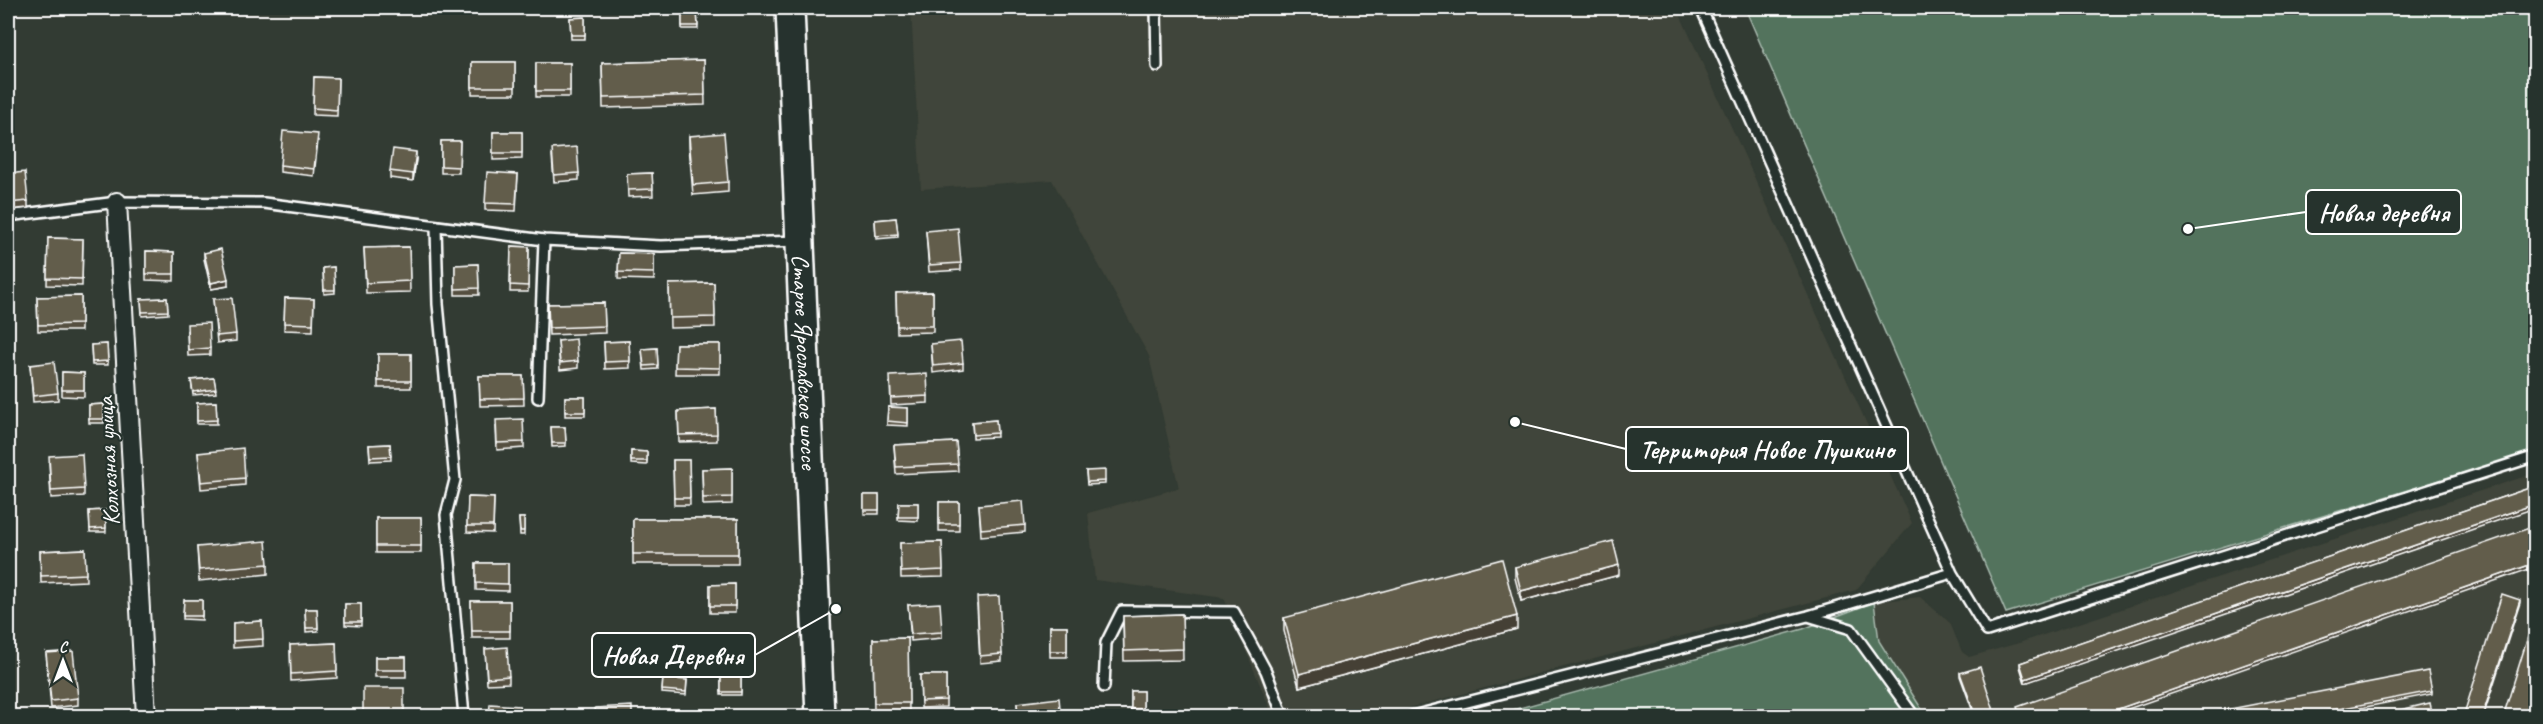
<svg xmlns="http://www.w3.org/2000/svg" width="2543" height="724" font-family="Caveat,sans-serif">
  <style>
    .built { fill: #40453a }
    .green { fill: #52735d; stroke: #a8b9ae; stroke-width: 1.5 }
    .lines { fill: none; stroke-linecap: round; stroke-linejoin: round }
    .service-casing { stroke: #fff; stroke-width: 14 }
    .minor-casing { stroke: #fff; stroke-width: 22 }
    .secondary-casing { stroke: #fff; stroke-width: 32 }
    .service { stroke: #26332d; stroke-width: 9 }
    .minor { stroke: #26332d; stroke-width: 18 }
    .secondary { stroke: #26332d; stroke-width: 27 }
    .wall { fill: #545040; stroke: #fff; stroke-width: 1.5 }
    .shaded-wall { fill: #454134; stroke: #fff; stroke-width: 1.5 }
    .building { fill: #625d4b; stroke: #fff; stroke-width: 1.5 }
    .labels { text-anchor: middle; dominant-baseline: central; stroke-width: 4.5; stroke-linejoin: round; paint-order: stroke }
    .street-label { font-size: 24px; fill: #fff; stroke: #26332d }
    .leader { fill: none; stroke: #fff; stroke-width: 2 }
    .callout-dot { fill: #fff; stroke: #26332d; stroke-width: 2 }
    .callout { fill: #26332d; stroke: #fff; stroke-width: 2 }
    .callout-label { font-size: 26px; text-anchor: middle; font-weight: bold; fill: #fff }
  </style>
  <rect width="100%" height="100%" fill="#323b33"/>
  <filter id="ink" filterUnits="userSpaceOnUse"><feTurbulence type="fractalNoise" baseFrequency=".0167" numOctaves="2"/><feDisplacementMap in="SourceGraphic" scale="12" xChannelSelector="R" yChannelSelector="G"/><feConvolveMatrix kernelMatrix="1 2 1 2 8 2 1 2 1" color-interpolation-filters="sRGB"/></filter>
  <g filter="url(#ink)">
    <path class="built" d="M911,8H1677L1912,523L1856,590L1378,716H1273L1224,598L1095,580L1088,513L1179,488L1149,356L1052,180L921,189Z
      M2535,473V716H1926L1879,641L1874,602L1920,597L1950,623L1962,652L1969,657L2019,643Z"/>
    <path class="green" d="M1745,8H2535V451L2006,613Z
      M1874,602L1879,641L1926,716H1491L1803,629Z"/>
    <g class="lines">
      <defs>
        <path id="service" d="M1156,8L1157,66
          M8,216L117,202L264,203L544,240L661,246L798,241
          M436,227L438,304L455,480L446,515L464,716
          M538,398L544,240
          M1952,573L1987,631L2536,456
          M1808,616L1851,629L1914,716
          M1104,687L1106,643L1122,611L1234,612L1266,671L1283,716
          M1412,716L1808,616L1952,573L1701,8"/>
        <path id="minor" d="M117,202L146,716"/>
        <g id="secondary">
          <path id="s1" d="M790,8L820,716"/>
        </g>
      </defs>
      <use href="#service" class="service-casing"/>
      <use href="#minor" class="minor-casing"/>
      <use href="#secondary" class="secondary-casing"/>
      <use href="#service" class="service"/>
      <use href="#minor" class="minor"/>
      <use href="#secondary" class="secondary"/>
    </g>
    <path class="wall" d="M565,8H579V11L566,13Z
      M697,12L698,29H682V13Z
      M585,17V39H571L570,18Z
      M704,60L705,105L603,108L602,63Z
      M472,62H515V94H472Z
      M536,63H570V97H536Z
      M314,77L338,78L337,116L313,115Z
      M493,132H522V159L493,160Z
      M689,136L728,182V192L693,195L689,146Z
      M318,141L314,176L280,172V165Z
      M441,141H460L459,173H441Z
      M552,156L579,173V180L554,182Z
      M416,159L413,181L390,178V171Z
      M652,173L653,196L628,197L627,174Z
      M8,174L28,201V208L8,210Z
      M518,174L516,211L485,210V203Z
      M896,218L898,237L876,239L875,220Z
      M926,231L961,263V270L929,272Z
      M48,238L83,239L82,286L47,285Z
      M511,246L529,247L528,292H510Z
      M409,247L410,292L366,293L364,248Z
      M146,251L174,252V281L146,280Z
      M204,253L228,286L211,289L204,259Z
      M619,253L654,254V280L618,279Z
      M478,264L479,295H455V265Z
      M334,267L335,293L324,294L323,268Z
      M714,283L715,327L670,328L669,284Z
      M933,292V332L897,333L896,293Z
      M81,296V331H38L37,297Z
      M167,298L168,314L142,316L141,299Z
      M285,298L314,299L313,331L284,330Z
      M213,299L236,334V341L217,343Z
      M604,303L605,333L549,335L548,304Z
      M187,331L210,348V355L188,356Z
      M558,341L578,361V368L560,370Z
      M629,341L630,368L605,369L604,342Z
      M107,344L108,365H92L91,345Z
      M676,344H720V374H675Z
      M931,344L963,363V369L933,373Z
      M657,348L658,369L644,370L642,349Z
      M378,354H411V388H378Z
      M30,365L58,393V400L33,402Z
      M62,372L84,373V397L62,396Z
      M479,376H523L524,405L480,406Z
      M214,378L216,393L193,395L191,380Z
      M890,383L928,396V403L891,405Z
      M565,397H585V416H565Z
      M216,402L217,424H197V403Z
      M104,404V423H89V405Z
      M888,407L908,408V426L887,425Z
      M716,409L717,441L679,442L678,411Z
      M996,420L997,437L973,438L972,422Z
      M496,427L524,442V448L497,450Z
      M551,427H565L566,446L552,447Z
      M956,442L958,471L896,474L894,445Z
      M390,444L391,460L370,461L369,445Z
      M631,451L647,452V465L631,464Z
      M198,453L245,478V485L201,489Z
      M673,460H689L690,505H674Z
      M49,463L84,489V496L51,498Z
      M732,468V504L703,505L702,469Z
      M1086,471L1105,481V484L1087,485Z
      M2535,486L2025,683L2020,667V663Z
      M864,495H879V514H864Z
      M468,497L494,498L493,533L467,532Z
      M939,502H959V531H939Z
      M899,503H918V521L898,520Z
      M979,505L1025,525V532L981,536Z
      M105,510L106,532H90L89,511Z
      M376,518H421V553H376Z
      M519,518H524V535H520Z
      M633,519H738V564H633Z
      M942,542L943,577L901,578L900,543Z
      M197,547L268,564V574L199,581Z
      M85,549L86,581L41,583L40,551Z
      M476,563H508V591L476,590Z
      M1515,567L1619,575L1521,601L1515,578Z
      M735,584V613H710V585Z
      M184,600H202V620L183,619Z
      M471,601H510V638H472Z
      M345,604H361V626L345,625Z
      M977,604L1002,654V661L980,663Z
      M908,605L942,632V638L911,641Z
      M305,609H317L318,631L306,632Z
      M1182,614L1183,660L1124,661L1123,616Z
      M1284,618L1517,629L1299,687L1284,631Z
      M262,621L263,646L233,648V623Z
      M1050,626H1067V657H1050Z
      M736,636L737,669L706,670L705,638Z
      M908,638L909,713H874L873,639Z
      M336,643L337,678L291,681L290,645Z
      M485,649L509,676V683L487,684Z
      M46,653L78,698V705L51,708Z
      M375,657H406V677H375Z
      M1960,673L1996,717H1975L1960,676Z
      M721,675H741V695H721Z
      M920,675H946V707L921,708Z
      M663,678L687,680L686,695L662,693Z
      M1131,691H1143V712H1131Z
      M2432,691V694L2315,717H2189Z
      M1017,703L1060,708V715L1046,717H1018Z"/>
    <path class="shaded-wall" d="M416,152V159L413,181V174Z
      M228,279V286L211,289V283Z
      M2535,504V508L2025,683V679Z
      M2535,563V567L2105,717H2095Z
      M1619,565V575L1521,601V591Z
      M2520,600V603L2483,717H2482Z
      M1517,616V629L1299,687V674Z"/>
    <path class="building" d="M566,8H579L566,10Z
      M697,12L698,26H682V13Z
      M585,17V35H571L570,18Z
      M704,60L705,95L603,98L602,63Z
      M472,62H515V87H472Z
      M536,63H570V91H536Z
      M314,77L338,78L337,110L313,108Z
      M283,131L318,134L314,169L280,165Z
      M493,132H522V153H493Z
      M724,133L728,182L693,185L689,136Z
      M441,141H460L459,167L441,166Z
      M577,147L579,173L554,175L552,149Z
      M393,149L416,152L413,174L390,171Z
      M25,172L28,201L8,203V174Z
      M487,172L518,174L516,204L485,203Z
      M652,173L653,189L628,190L627,174Z
      M896,218L898,234L876,236L875,220Z
      M958,228L961,263L929,265L926,231Z
      M48,238L83,239L82,279L47,278Z
      M511,246L529,247L528,286L510,285Z
      M409,247L410,281L366,283L364,248Z
      M221,249L228,279L211,283L204,253Z
      M146,251L174,252V274H146Z
      M619,253L654,254V273L618,272Z
      M478,264L479,288L455,289V265Z
      M334,267L335,290H324L323,268Z
      M714,283L715,317L670,318L669,284Z
      M933,292V326H897L896,293Z
      M81,296V324L38,325L37,297Z
      M167,298L168,311L142,312L141,299Z
      M232,298L236,334L217,336L213,299Z
      M285,298L314,299L313,324L284,323Z
      M604,303L605,326L549,328L548,304Z
      M209,323L210,348L188,350L187,324Z
      M576,339L578,361L560,363L558,341Z
      M629,341L630,361L605,362L604,342Z
      M961,341L963,363L933,366L931,344Z
      M107,344L108,361L92,362L91,345Z
      M676,344H720V368L675,367Z
      M657,348L658,365L644,366L642,349Z
      M378,354H411V381H378Z
      M54,362L58,393L33,396L30,365Z
      M62,372L84,373V390H62Z
      M927,374L928,396L891,398L890,376Z
      M479,376H523L524,398L480,399Z
      M214,378L216,389L193,392L191,380Z
      M565,397H585V412H565Z
      M216,402L217,420L197,421V403Z
      M104,404V419H89V405Z
      M888,407L908,408V423L887,421Z
      M716,409L717,434L679,435L678,411Z
      M523,419L524,442L497,443L496,420Z
      M996,420L997,433L973,435L972,422Z
      M551,427H565L566,443H552Z
      M956,442L958,464L896,467L894,445Z
      M390,444L391,456L370,457L369,445Z
      M243,448L245,478L201,482L198,453Z
      M631,451L647,452V461H631Z
      M82,454L84,489L51,491L49,456Z
      M673,460H689L690,498H674Z
      M732,468V497L703,498L702,469Z
      M1105,470V481L1087,482L1086,471Z
      M2535,486V504L2025,679L2020,663Z
      M864,495H879V510H864Z
      M468,497L494,498L493,526H467Z
      M1023,501L1025,525L981,529L979,505Z
      M939,502H959V524H939Z
      M899,503H918V517H898Z
      M105,510L106,528L90,529L89,511Z
      M376,518H421V546H376Z
      M519,518H524V531H520Z
      M633,519H738V554H633Z
      M2535,526V563L2095,717H2020L2017,707Z
      M266,541L268,564L199,570L197,547Z
      M1613,541L1619,565L1521,591L1515,567Z
      M942,542L943,570L901,572L900,543Z
      M85,549L86,574L41,576L40,551Z
      M1502,559L1517,616L1299,674L1284,618Z
      M476,563H508V584L476,583Z
      M735,584V606H710V585Z
      M2502,594L2520,600L2482,717H2463Z
      M999,596L1002,654L980,656L977,597Z
      M184,600H202V616H183Z
      M471,601H510V631H472Z
      M940,603L942,632L911,634L908,605Z
      M345,604H361V622H345Z
      M305,609H317L318,628H306Z
      M1182,614L1183,649L1124,651L1123,616Z
      M2535,614V717H2503Z
      M262,621L263,639L233,641V623Z
      M1050,626H1067V651H1050Z
      M908,638L909,703H874L873,639Z
      M336,643L337,671L291,674L290,645Z
      M507,647L509,676L487,678L485,649Z
      M73,651L78,698L51,701L46,653Z
      M375,657H406V670H375Z
      M1980,667L1996,717H1976L1960,673Z
      M2428,671L2432,691L2297,717H2189Z
      M721,675H741V692H721Z
      M920,675H946V700L921,701Z
      M663,678L687,680L686,692L662,690Z
      M363,688H404V717H363Z
      M1131,691H1143V709H1131Z
      M1059,698L1060,708L1018,713L1017,703Z
      M2430,703L2433,717H2371Z
      M490,704L520,706L519,717H489Z
      M632,706V717H596L595,708Z
      M1085,714V717H1059V715Z"/>
  </g>
  <g class="labels">
    <g class="street-label">
      <text stroke="none"><textPath href="#s1" startOffset="354">Старое Ярославское шоссе</textPath></text>
      <text transform="translate(108 461) rotate(-93)">Колхозная улица</text>
    </g>
  </g>
  <path class="leader" d="M2188 229L2306 212M1515 422L1626 449M836 609L755 655"/>
  <g class="callout-dot">
    <circle cx="2188" cy="229" r="6"/>
    <circle cx="1515" cy="422" r="6"/>
    <circle cx="836" cy="609" r="6"/>
  </g>
  <g class="callout">
    <rect x="2306" y="190" width="155" height="44" rx="6"/>
    <rect x="1626" y="427" width="282" height="44" rx="6"/>
    <rect x="592" y="633" width="163" height="44" rx="6"/>
  </g>
  <g class="callout-label">
    <text x="2384" y="221">Новая деревня</text>
    <text x="1767" y="458">Территория Новое Пушкино</text>
    <text x="673" y="664">Новая Деревня</text>
  </g>
  <rect width="2543" height="724" fill="none" stroke="#26332d" stroke-width="30"/>
  <rect x="15" y="15" width="2513" height="694" fill="none" stroke="#fff" stroke-width="2" filter="url(#ink)"/>
  <g transform="translate(63 661)" stroke="#26332d" stroke-width="4.5" paint-order="stroke">
  <path d="M0-4.5L10 22L0 15L-10 22Z" fill="#ffffff"/>
  <text y="-9" font-size="16" font-weight="bold" text-anchor="middle" fill="#ffffff">С</text>
  </g>
</svg>
